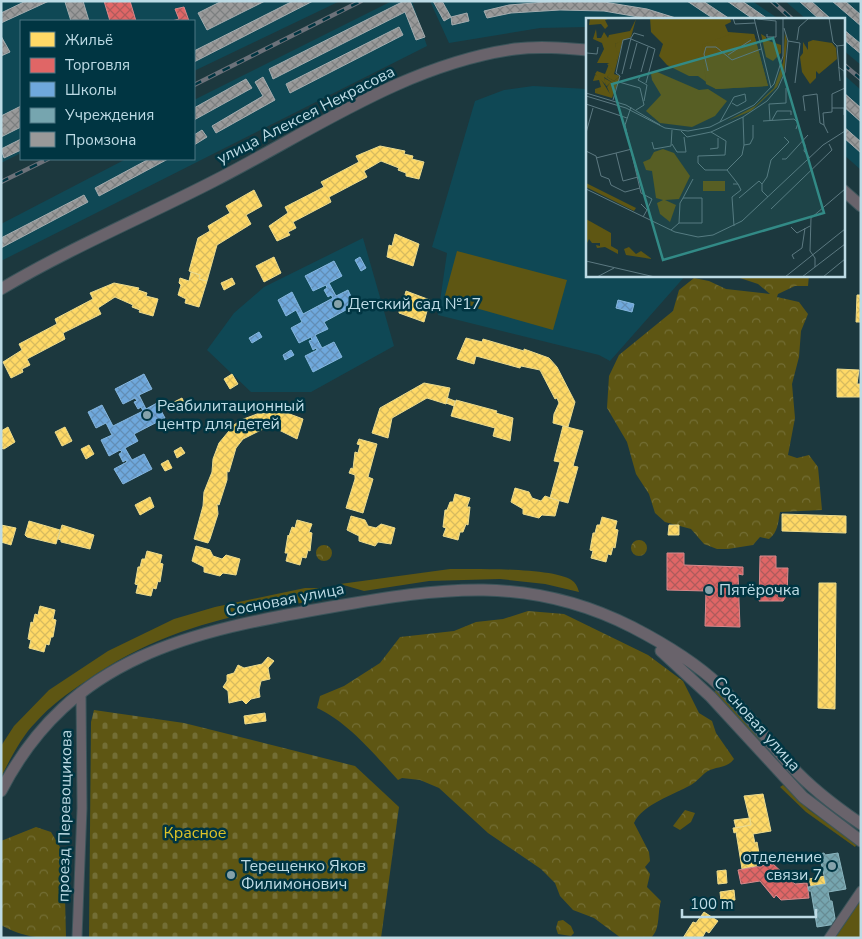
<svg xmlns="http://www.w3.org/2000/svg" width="862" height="939" font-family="'Nunito Sans',sans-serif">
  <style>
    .built { fill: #0f4855 }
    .grass { fill: #5e5613 }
    .forest { fill: url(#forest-crowns) }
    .cemetery { fill: url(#cemetery-stones) }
    .homes { fill: url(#homes-cross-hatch); stroke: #ebda8c }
    .shops { fill: url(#shops-cross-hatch); stroke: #d6898c }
    .schools { fill: url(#schools-cross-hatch); stroke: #86b7df }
    .public { fill: url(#public-cross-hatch); stroke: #8bb5bf }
    .industry { fill: url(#industry-cross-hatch); stroke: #a4adb0 }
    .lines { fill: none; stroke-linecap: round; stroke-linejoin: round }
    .minor-casing { stroke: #3b545a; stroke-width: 11 }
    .tertiary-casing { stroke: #3b545a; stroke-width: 13 }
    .minor { stroke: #69636b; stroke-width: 9 }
    .tertiary { stroke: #69636b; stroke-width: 11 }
    .rail-casing { stroke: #6c727a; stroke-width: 4.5 }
    .rail { stroke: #003542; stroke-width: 2.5; stroke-dasharray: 8; stroke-linecap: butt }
    .poi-dot { fill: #85a2ab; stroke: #003542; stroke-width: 2 }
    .labels { text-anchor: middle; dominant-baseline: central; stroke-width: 5; stroke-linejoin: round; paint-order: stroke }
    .street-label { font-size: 16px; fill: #bddbe5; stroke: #003542 }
    .poi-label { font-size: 16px; fill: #bddbe5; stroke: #003542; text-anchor: start }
    .park-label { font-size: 16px; fill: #ddc328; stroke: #003542 }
    .inset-road { fill: none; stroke: #5c7981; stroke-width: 1 }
    .view { fill: #328a86; fill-opacity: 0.15; stroke: #328a86; stroke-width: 2.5 }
    .inset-edge { fill: none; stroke: #bddbe5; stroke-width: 2.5 }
  </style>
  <defs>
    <pattern id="forest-crowns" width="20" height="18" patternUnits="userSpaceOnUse" patternTransform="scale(1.25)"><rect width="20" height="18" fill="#5e5613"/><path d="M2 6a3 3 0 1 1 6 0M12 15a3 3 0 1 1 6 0" fill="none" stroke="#736e35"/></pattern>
    <pattern id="cemetery-stones" width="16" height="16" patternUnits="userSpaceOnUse" patternTransform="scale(1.25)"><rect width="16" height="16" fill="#5e5613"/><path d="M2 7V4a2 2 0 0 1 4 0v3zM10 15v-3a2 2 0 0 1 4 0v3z" fill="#736e35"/></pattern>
    <pattern id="homes-cross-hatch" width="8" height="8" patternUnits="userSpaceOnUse" patternTransform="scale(1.25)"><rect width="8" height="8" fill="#ffd966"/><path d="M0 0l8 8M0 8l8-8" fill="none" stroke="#d7bb5f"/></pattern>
    <pattern id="shops-cross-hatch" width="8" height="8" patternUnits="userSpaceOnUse" patternTransform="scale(1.25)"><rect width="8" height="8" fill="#e06666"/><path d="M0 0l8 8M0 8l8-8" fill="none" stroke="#ae5b5c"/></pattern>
    <pattern id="schools-cross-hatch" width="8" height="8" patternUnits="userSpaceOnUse" patternTransform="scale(1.25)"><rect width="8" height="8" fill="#6fa8dc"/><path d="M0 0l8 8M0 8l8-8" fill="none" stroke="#628eb6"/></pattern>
    <pattern id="public-cross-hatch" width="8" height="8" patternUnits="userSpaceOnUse" patternTransform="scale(1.25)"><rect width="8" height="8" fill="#76a5af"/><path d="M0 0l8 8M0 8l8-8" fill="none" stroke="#678c94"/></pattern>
    <pattern id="industry-cross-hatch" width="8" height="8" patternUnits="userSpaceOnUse" patternTransform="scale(1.25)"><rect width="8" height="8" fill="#999"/><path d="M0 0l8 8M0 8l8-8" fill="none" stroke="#7c7f80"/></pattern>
  </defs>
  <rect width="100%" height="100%" fill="#1c383e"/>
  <path class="built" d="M1,1H340L194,71V21H21V153L1,163Z
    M392,1H412L427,46L1,261V224L126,159H194V100Z
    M430,1H752L779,19H587V27L540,28L449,43Z
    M785,1H861V65L843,50V19H806Z
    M843,74L861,90V170L843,154Z
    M533,86L587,89V275H686L610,361L599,355L438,315L447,253L432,247L475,101L504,90Z
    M363,238L394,346L311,392H251L207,350L234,313L264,287Z"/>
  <path class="grass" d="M457,251L567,280L553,330L444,299Z
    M450,569C473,569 559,567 574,582C577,585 578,589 579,592L545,584L500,579L429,581L364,591L340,584Z
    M305,588H319L347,595C249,612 169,623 86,681C68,693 50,706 36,722C21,737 11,758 1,777V746L14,726L49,690L108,651L174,619L215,607Z
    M717,690L787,769L784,772L713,693Z
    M783,785L809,810L857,844L855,847L806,812L780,787Z
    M861,895V938H832Z"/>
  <path class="forest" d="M731,275H809L808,286H795L778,294L777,297L799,302L808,314L801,331L799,357L792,384L795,418L788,455L797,458L809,455L818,467L822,510L780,512C778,523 778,532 769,539L760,537L753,545L728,549H717L704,544L691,529L665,522L655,513L649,494L636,474L627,442L607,408L609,376L619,355L673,311L679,290L694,278L709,281L726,289L770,294L758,284Z
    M631 548a8 8 0 1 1 16 0a8 8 0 1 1-16 0Z
    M316 553a8 8 0 1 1 16 0a8 8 0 1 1-16 0Z
    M528,611L564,614L648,655L683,681L699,713L712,721L716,733L734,759C727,768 720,766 710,770C703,773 698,781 691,785C673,795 643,804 634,823L649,852L650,861L645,867L650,874L647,887L661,901C657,913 661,928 651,938H621L594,918L573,910L560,896L555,883L541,869L488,833L439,788L420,780L402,778L398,780C375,755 348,722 317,708L320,696L344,686L380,663L400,637L454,631L476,622L503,619Z
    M685,810L695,813L691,822L680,830L673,826Z
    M36,827L51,832L64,854L66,938C40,938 24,938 1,925V841Z
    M563,920L571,926L574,933L571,936L558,934L556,928L558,921Z"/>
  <path class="cemetery" d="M94,710L184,723L355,766L399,807L381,938H89L91,722Z"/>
  <path class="homes" d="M380,146L405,151L404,154L413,156L412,159L424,162L419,179L406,176V173L398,170L399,168L381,161L364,171L367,177L329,197L331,202L293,222L296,228L288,232L290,235L277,241L269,226L288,213L285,207L324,187L321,182L359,162L356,156Z
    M254,190L262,206L246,215L251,224L217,245L207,281L199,279L200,275L189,271L198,238L210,231L208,226L230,213L226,206Z
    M395,234L419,244L413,266L387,257L389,245L392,246Z
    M274,257L281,273L264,282L256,266Z
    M191,272L200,275L199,279L207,281L199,307L185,303L186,299L178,295L181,285L179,283L180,278L189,281Z
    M232,278L235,284L224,290L221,283Z
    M114,283L139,288L138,290L147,293L146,296L158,299L153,316L139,312L140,310L132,307L133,305L115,297L98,308L101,314L63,333L65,339L27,359L30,365L22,369L23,372L11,378L3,362L22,350L19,344L57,324L55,319L93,299L90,293Z
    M406,291L430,300L424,322L399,313L400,302H403Z
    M857,295H861V322H856Z
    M466,338L482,342L483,339L524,351V349L549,358L557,367L575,402L568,427L553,423L554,414L559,403L557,398L555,399L540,370L521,366L520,368L476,356L474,364L457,359Z
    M837,369L859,370L857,384H861V397H837Z
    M232,374L238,384L230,389L224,379Z
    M424,383L450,388L446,404L427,398L392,418L388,438L372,433L380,408Z
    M182,398L186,407L179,411L174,402Z
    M447,398L455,401L454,406L446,403Z
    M456,400L497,411L496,413L513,418L510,441L493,436L495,428L451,416Z
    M279,412L287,414V413L303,419L297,439L275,428L263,429L243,439L236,448L229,472L227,471V480L219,505L217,504L218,514L210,539L208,543L194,539L203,506L204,492L212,472L213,459L219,443L234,425L241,420L257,414Z
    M563,426L583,431L573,466L578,467L568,503L550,498L560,462L554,461Z
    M8,427L15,442L4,449L1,448V431Z
    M65,427L72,441L62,446L55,432Z
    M359,439L377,444L368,477L373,479L363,513L346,508L355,479V475L349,473L351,468L353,469L355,452L358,453L360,445L357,444Z
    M89,445L94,454L86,459L81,449Z
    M181,447L185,453L177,458L174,451Z
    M168,460L172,468L165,471L161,464Z
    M515,488L529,492L532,498L541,501L545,496L559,501L555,516L542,515L539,518L523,514V509L511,502Z
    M455,494L470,498L467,507H470L468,525L466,524L463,532H460L458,540L443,536L446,528L443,527L445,510H447L450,502H453Z
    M150,497L154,507L140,515L135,505Z
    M782,514L846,516V533L782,531Z
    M351,516L365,520L368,526L376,528L381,524L395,528L391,544L378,542L375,546L359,541V536L347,530Z
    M602,517L617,521L615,529L618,530L615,548L613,547L611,555L608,554L606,562L591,558L593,551L590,550L593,533H595L597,525H600Z
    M297,520L312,524L309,532L312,533L310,551L308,550L306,558L302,557L300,565L286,561L288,553H285L288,535L289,536L292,527L295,528Z
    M29,521L60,530L56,544L27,537L25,535Z
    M1,525L16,528L11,545L1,542Z
    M62,525L94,535L90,549L61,542V540L58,539Z
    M669,525H679V535H668Z
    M196,546L210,550L213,556L222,559L226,555L240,559L236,575L223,573L220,576L204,572V567L192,561Z
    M147,551L162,555L160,563L163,564L160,582L158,581L156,589L153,588L151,596L136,593L138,585L135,584L138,567H140L142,559H145Z
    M819,583H836L835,709L818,708Z
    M40,606L55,610L53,619L56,620L53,637H51L49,645L46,644L44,652L29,648L31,640L28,639L31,622L33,623L35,614L38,615Z
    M268,657L274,661L268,668L270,679L261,681L259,690L260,697L251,699L246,704L242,700L229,703L228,691L223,687L227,681V675L234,673L238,665L244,668L262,664Z
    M265,713L266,721L245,724L244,716Z
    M763,794L771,831L753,834L755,843L757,842L761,865L742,869L736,832L734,833L733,828L751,825L744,796Z
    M750,818L751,825L736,828L734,820Z
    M726,870L727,883L718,884L717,871Z
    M825,876L826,884L811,886L809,879Z
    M734,890L735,900L721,901L720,892Z
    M704,912L718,921L709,933L706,931L702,938H683L693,922L696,923Z"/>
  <path class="shops" d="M104,1H130L136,21H110Z
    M184,7L189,21H172L179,19L175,9Z
    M667,553H684V565L743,567V575L738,574L740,627L705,626L706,591L667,590Z
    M760,556H776V568H788L787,595L783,601H759Z
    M773,864L795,884L807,883L809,898L781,900L776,895L774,898L760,881L741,884L738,870Z"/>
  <path class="schools" d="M360,257L366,268L361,271L355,260Z
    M334,261L342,276L329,283L336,296L348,290L355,305L324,322L328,329L315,335L322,348L334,342L342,357L313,372L305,356L317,350L316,348L313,350L309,341L312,340L311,337L299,343L291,328L302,322L296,310L286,316L278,300L292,292L303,314L333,298L331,295L328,297L324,290L327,288L326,285L313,291L305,276Z
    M618,300L634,304L632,312L616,308Z
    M259,332L262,337L252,343L249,338Z
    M291,350L294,355L285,360L283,355Z
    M144,374L152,389L139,395L146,409L157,403L165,418L134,434L138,441L125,448L132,460L144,454L152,469L123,484L114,469L127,462L126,460L123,462L119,454L122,452L120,450L109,456L101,440L112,435L106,423L96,428L88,412L102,405L113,426L143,411L141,407L138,409L134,402L137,401L135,398L123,404L115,389Z"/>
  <path class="public" d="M824,853L825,855L838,853L846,889L828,892L830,901H832L836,924L817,927L811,891H809L808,887L826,884L819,854Z"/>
  <path class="industry" d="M26,1H49L1,23V13Z
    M68,1H83L89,21H71L65,2Z
    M222,1H265L207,30L198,13Z
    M293,1H313L194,62V51Z
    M404,1H410L425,37L416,40L405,12L273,79L269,69Z
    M433,1H442L451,17L444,21Z
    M559,1L604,2L647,9L679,19H650L604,11L560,10L511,13L487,18L484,11L509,5Z
    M687,1H703L730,19H714Z
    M727,1H742L768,19H753Z
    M799,1H811L831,19H819Z
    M832,1H845L861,15V26Z
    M467,13L469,21L452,25L451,17Z
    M399,27L403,35L290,93L286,84Z
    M843,29L861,44V54L843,39Z
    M1,36L10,52L1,56Z
    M263,77L275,100L216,133L212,126L263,96L255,82Z
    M246,79L252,88L194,120V108Z
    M843,92L861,108V122L843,106Z
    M21,106V127L1,137V116Z
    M843,126L861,142V153L843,137Z
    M202,130L207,137L194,145V135Z
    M21,139V150L4,158L1,149Z
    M149,159H168L99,196L95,188Z
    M84,195L88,202L1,248V238Z"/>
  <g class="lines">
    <defs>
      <path id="minor" d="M77,938L82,808L81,694
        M829,938L861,891"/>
      <path id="tertiary" d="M843,190L861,206
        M1,289C70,248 144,217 214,181C310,132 406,64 515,49C539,46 563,48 587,50
        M661,651L711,697L803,797L861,841
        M1,791C71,655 193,631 331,607C441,588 528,574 632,627C663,643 695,662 720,686C745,711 767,740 791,766C811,788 836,807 861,824"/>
    </defs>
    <use href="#minor" class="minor-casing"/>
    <use href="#tertiary" class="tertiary-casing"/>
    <use href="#minor" class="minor"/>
    <use href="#tertiary" class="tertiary"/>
    <defs>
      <path id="rail" d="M772,1L792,19
        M843,64L861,79
        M194,85L361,1
        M1,182L48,159"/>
    </defs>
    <use href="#rail" class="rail-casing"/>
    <use href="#rail" class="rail"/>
  </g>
  <g class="poi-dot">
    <circle cx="338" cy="304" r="5"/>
    <circle cx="147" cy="415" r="5"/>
    <circle cx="709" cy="590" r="5"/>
    <circle cx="832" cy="866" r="5"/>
    <circle cx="231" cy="875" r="5"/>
  </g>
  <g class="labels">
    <g class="street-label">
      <text transform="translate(306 115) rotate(-27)">улица Алексея Некрасова</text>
      <text transform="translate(285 600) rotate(-11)">Сосновая улица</text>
      <text transform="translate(757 724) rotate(48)">Сосновая улица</text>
      <text transform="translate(65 816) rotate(-89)">проезд Перевощикова</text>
    </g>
    <g class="poi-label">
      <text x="348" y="304">Детский сад №17</text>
      <text x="157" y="406">Реабилитационный<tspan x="157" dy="18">центр для детей</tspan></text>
      <text x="719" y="590">Пятёрочка</text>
      <text x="822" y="857" text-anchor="end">отделение<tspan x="822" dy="18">связи 7</tspan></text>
      <text x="241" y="866">Терещенко Яков<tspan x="241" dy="18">Филимонович</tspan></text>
    </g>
    <g class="park-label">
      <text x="195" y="833">Красное</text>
    </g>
  </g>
  <g transform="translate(586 18)">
    <rect width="259" height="259" fill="#1c383e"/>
    <path d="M199,15L201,23L198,54L191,69L165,93L141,103L169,88L188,70L197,44ZM36,21L37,22L28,56L34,58L28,63L21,59L26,51L21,46L31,42L29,26ZM9,57L13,58L24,76L21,69L24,65L20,68L18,60L27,65L34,59L26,80L9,75V71L15,69L13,62L7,63ZM117,163H139V173H117ZM0,165L50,190L48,193L0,169Z" fill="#5e5613"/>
    <path d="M4,0H25L19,2L22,8L19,11L15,6L3,7ZM64,0H144L145,4L139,7L142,14L168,16L182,68L130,71L112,58H103L81,47L73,38L77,26L65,14ZM50,1L45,19L29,26L32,37L30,45H11L18,31L16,25L7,21L10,11L11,20H15L18,14L22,20L23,17L44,13ZM175,16L180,19V22L195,27V35L187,43L180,39ZM227,22L246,25L250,30L251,41L233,56L230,53V60L224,66L216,54L214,39L217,35V24L222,32V24ZM23,46L27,52L21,59L28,63L33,59L30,67L18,59L20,67L24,65L21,68L9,56L11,53L19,56ZM69,53L113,72L122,71L141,83L129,98L106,109L74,105L60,93L75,77L66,62L65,56ZM77,131L88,135L104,158L93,181L79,182L90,187L84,204L74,196L71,185L77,182L70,180L66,153L60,152L57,144L64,141L68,134ZM0,201L25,215V228L32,232V236L19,229L11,230L10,227L14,228V225H6L3,221L0,227ZM43,229L50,236L55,233L66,241L40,237L38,231Z" fill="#5e5613"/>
    <path d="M145,16H168L182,68L130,71L120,66L116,27Z" fill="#5e5613"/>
    <path class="inset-road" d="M147,0L149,6L169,5M168,0L185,70M243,0L247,24L251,28L259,27M171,1L190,3V19H181V16M45,21L69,31L60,65M211,22L213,9L223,0M202,23L214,25L209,65M251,28L254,63M1,35L11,36L12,29M142,37L165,22M252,49L258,53L259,66M44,51L51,25M122,53L118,36L120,29H130L146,42L175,31M55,54L62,29M36,56L45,20M54,59L52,62L61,67L58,83M33,64L54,70L58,87L50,92M0,75L40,87L74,107M0,78L40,90L79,110L102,113L124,109L168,87L188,66L197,38V0M27,82L34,58L30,55L37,22L45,20L48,15L58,18M0,86L41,100M183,86L200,85V70M183,86L184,103M45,89L39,107L55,175L66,181L61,192M246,90H258V97M219,93L217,78L231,76L234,105L238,107M157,99L158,127L164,126L167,120V107M186,102L191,93H205V97M177,103L208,101L212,105L210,111M134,104L148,79L159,76L160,83L151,88L146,85M95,113L101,119L125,114L157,99L181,83L192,70L199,54L202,23L198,10M125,114L140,123L139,137L112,138V145L119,152H141L152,166M0,115L7,90M242,115L238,107L237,95L246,94V76L259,70M216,123L219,127L218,133L224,140M66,124L68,131L85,128L86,112M86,126L91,134H100L98,119M124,131L132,130V120M0,133L10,138L15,158L23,161L25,167L39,174L54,170M30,135L37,163L52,159M10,140L46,131M196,141H200L222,117M141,152L156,137L158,127M147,166H152L155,172L146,179L148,208M0,171L89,214L112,219L127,217L156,203L237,127L259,113M182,179L176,173V166L181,159L185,142L203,124L198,119M97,180L107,161M153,180L173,163L176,166M55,186L61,192L57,199M185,191L246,132L243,126M205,209L211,215L224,208M85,212L93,205H116V180H97L94,185L93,205M208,241L206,237L216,230L219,210M0,243L69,259M229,249V240L224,233L225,200L259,171M11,259L28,250M199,259L259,211M216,259L259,226M237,259L259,241"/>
    <path class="view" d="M187,20L238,195L77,242L26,66Z"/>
    <rect width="259" height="259" class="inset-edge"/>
  </g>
  <rect width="862" height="939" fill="none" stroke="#bddbe5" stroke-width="5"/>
  <rect x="20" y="20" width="175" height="140" fill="#003542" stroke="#4c7783"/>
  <rect x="30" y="32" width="25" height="15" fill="#ffd966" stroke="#4c7783"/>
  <text x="65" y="45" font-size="15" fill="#bddbe5">Жильё</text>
  <rect x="30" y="58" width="25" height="15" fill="#e06666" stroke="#4c7783"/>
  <text x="65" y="70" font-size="15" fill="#bddbe5">Торговля</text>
  <rect x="30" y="82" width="25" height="15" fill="#6fa8dc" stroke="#4c7783"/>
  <text x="65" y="95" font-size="15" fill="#bddbe5">Школы</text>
  <rect x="30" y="108" width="25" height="15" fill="#76a5af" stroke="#4c7783"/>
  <text x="65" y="120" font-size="15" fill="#bddbe5">Учреждения</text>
  <rect x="30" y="132" width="25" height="15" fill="#999999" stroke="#4c7783"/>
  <text x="65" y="145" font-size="15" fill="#bddbe5">Промзона</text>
  <path d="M682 909v8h134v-8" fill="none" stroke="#bddbe5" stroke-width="2.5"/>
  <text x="690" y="909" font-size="15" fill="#bddbe5" stroke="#003542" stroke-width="4" paint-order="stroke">100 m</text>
</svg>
